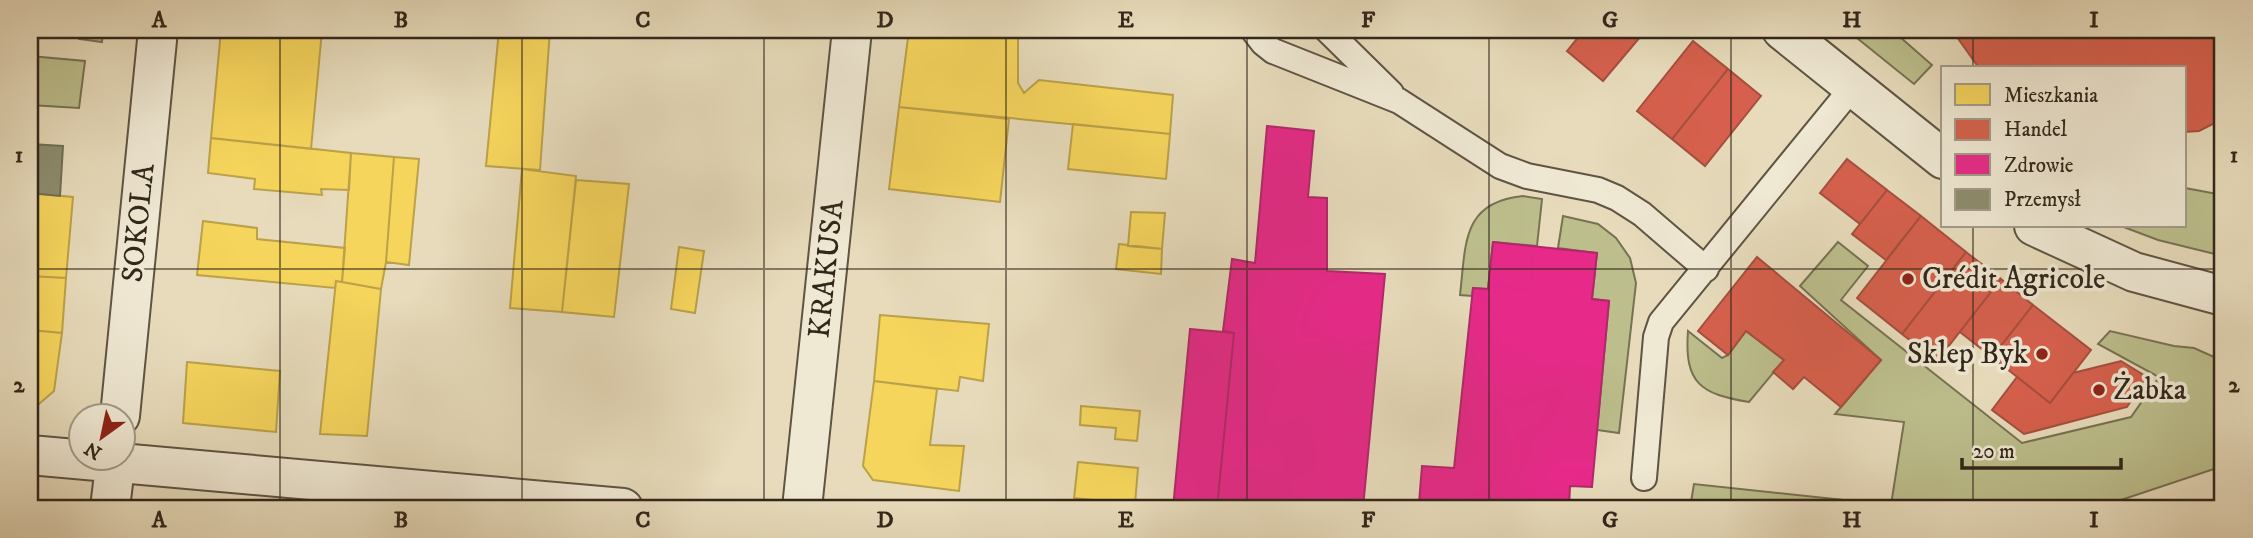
<svg xmlns="http://www.w3.org/2000/svg" width="2253" height="538" font-family="'IM FELL DW Pica',serif">
  <style>
    .green { fill: #bcbe8c; stroke: #777254; stroke-width: 2 }
    .homes { fill: #f6d55c; stroke: #bba148; stroke-width: 2 }
    .shops { fill: #d6604d; stroke: #a54f3e; stroke-width: 2 }
    .health { fill: #e7298a; stroke: #b12869; stroke-width: 2 }
    .industry { fill: #8c8c6e; stroke: #716e55; stroke-width: 2 }
    .lines { fill: none; stroke-linecap: round; stroke-linejoin: round }
    .service-casing { stroke: #5f5443; stroke-width: 28 }
    .minor-casing { stroke: #5f5443; stroke-width: 42 }
    .service { stroke: #efe8d3; stroke-width: 24 }
    .minor { stroke: #efe8d3; stroke-width: 38 }
    .grid { fill: none; stroke: #32271b; stroke-width: 2; stroke-opacity: 0.55 }
    .poi-dot { fill: #8f2418; stroke: #efe8d3; stroke-width: 2.5 }
    .labels { text-anchor: middle; dominant-baseline: central; stroke-width: 7; stroke-linejoin: round; paint-order: stroke }
    .street-label { font-size: 30px; fill: #32271b; stroke: #efe8d3 }
    .poi-label { font-size: 30px; fill: #32271b; stroke: #efe8d3; text-anchor: start }
    .neatline { fill: none; stroke: #32271b; stroke-width: 2.5 }
    .grid-label { font-size: 23px; text-anchor: middle; font-weight: bold; fill: #32271b }
  </style>
  <rect width="100%" height="100%" fill="#e7dbbb"/>
  <filter id="stains"><feTurbulence type="fractalNoise" baseFrequency=".00286" numOctaves="4"/><feColorMatrix values="0 0 0 0 .2 0 0 0 0 .09 0 0 0 0 .02 0 0 0 .5 -.17"/></filter>
  <radialGradient id="worn" r=".72"><stop offset=".6" stop-color="#630" stop-opacity="0"/><stop offset="1" stop-color="#630" stop-opacity=".3"/></radialGradient>
  <path class="green" d="M80,30H103L102,42L79,39Z
    M1847,30H1892L1932,65L1914,84Z
    M30,56L85,61L79,108L30,105Z
    M2185,188L2223,195V256L2158,240L2121,226H2185Z
    M1523,196L1542,199L1537,246L1493,242L1488,289L1473,288L1472,296L1460,295C1466,245 1461,202 1523,196Z
    M1563,216L1598,224L1616,238L1630,258L1636,283L1619,433L1597,430L1609,301L1592,299L1597,253L1558,248Z
    M1838,242L1868,266L1841,300L2022,443L2131,417L2159,377L2098,344L2110,331L2174,346L2194,348L2223,361V466L2097,508H1690L1694,484L1891,505L1904,422L1835,414L1881,360L1800,286Z
    M1688,331L1722,358L1728,355L1746,331L1784,360L1749,402C1701,394 1684,384 1688,331Z"/>
  <path class="homes" d="M221,30H322L311,149L211,138Z
    M499,30H550L540,170L486,166Z
    M742,30H786L785,34Z
    M909,30H975L1018,35V83L1024,93L1039,80L1173,95L1170,134L899,107Z
    M899,107L1009,119L1000,202L889,189Z
    M1073,124L1170,134L1166,179L1068,169Z
    M211,138L351,153L349,190L321,189L322,195L254,189L255,179L208,173Z
    M351,153L394,157L386,262L381,289L342,282Z
    M394,157L419,159L409,265L386,262Z
    M522,169L576,176L562,312L510,308Z
    M576,180L629,184L614,317L562,312Z
    M30,193L73,197L66,278L30,276Z
    M1131,212L1165,213L1162,249L1128,246Z
    M203,221L257,228V239L345,248L342,282L336,281L335,288L197,275Z
    M1119,244L1162,249L1161,274L1116,269Z
    M679,247L704,251L695,313L671,309Z
    M30,276L66,278L62,333L30,330Z
    M336,281L381,289L367,436L320,434Z
    M880,315L989,324L983,381L960,377L958,391L874,381Z
    M30,330L62,333L54,391L32,410H30Z
    M187,362L280,371L276,432L183,423Z
    M874,381L937,389L930,445L964,446L959,491L873,480L863,466Z
    M1081,406L1140,411L1137,441L1115,439L1116,428L1080,425Z
    M1078,462L1138,468L1135,504L1074,498Z"/>
  <path class="shops" d="M1584,30H1646L1603,81L1567,51Z
    M1952,30H2223V119L2199,131L2185,132V68H1979Z
    M1693,41L1728,69L1672,139L1637,111Z
    M1728,69L1761,96L1705,166L1672,139Z
    M1847,159L1887,190L1860,224L1820,193Z
    M1887,190L1921,216L1886,260L1852,234Z
    M1921,216L1966,252L1902,334L1857,298Z
    M1966,252L2001,279L1937,361L1902,334Z
    M1757,257L1881,360L1841,407L1804,377L1793,389L1773,372L1784,360L1746,331L1728,355L1698,331Z
    M2001,279L2033,305L1992,357L1960,332Z
    M2033,305L2091,350L2050,403L1992,357Z
    M2121,361L2147,377L2127,407L2024,434L1992,410L2017,377L2050,403L2073,373Z"/>
  <path class="health" d="M1267,126L1314,131L1308,197L1327,198V271L1385,274L1363,508H1217L1234,333L1223,331L1232,259L1255,263Z
    M1493,242L1597,253L1592,299L1609,301L1592,487L1570,486L1569,508H1474L1419,503L1422,466L1454,468L1473,288L1488,289Z
    M1190,329L1234,333L1217,508H1173Z"/>
  <path class="industry" d="M30,144L63,146L60,196L30,193Z"/>
  <g class="lines">
    <defs>
      <path id="service" d="M1253,30L1263,43L1273,51L1399,101L1500,166L1527,176L1598,190L1617,198L1642,214L1706,269
        M1327,30L1391,93
        M1644,478L1656,337L1661,322L1852,88"/>
      <path id="minor" d="M1782,30L1943,159
        M2034,226L2134,272L2223,296
        M120,416L158,30
        M30,455L623,508
        M110,508L116,458
        M802,508L852,30"/>
    </defs>
    <use href="#service" class="service-casing"/>
    <use href="#minor" class="minor-casing"/>
    <use href="#service" class="service"/>
    <use href="#minor" class="minor"/>
  </g>
  <path class="grid" d="M280,30V508M522,30V508M764,30V508M1006,30V508M1247,30V508M1489,30V508M1731,30V508M1973,30V68M1973,226V508M30,269H2223"/>
  <g class="poi-dot">
    <circle cx="1908" cy="279" r="7"/>
    <circle cx="2042" cy="354" r="7"/>
    <circle cx="2099" cy="390" r="7"/>
  </g>
  <g class="labels">
    <g class="street-label">
      <text transform="translate(139 223) rotate(-84)">SOKOLA</text>
      <text transform="translate(827 269) rotate(-84)">KRAKUSA</text>
    </g>
    <g class="poi-label">
      <text x="1922" y="279">Crédit Agricole</text>
      <text x="2028" y="354" text-anchor="end">Sklep Byk</text>
      <text x="2113" y="390">Żabka</text>
    </g>
  </g>
  <rect width="2253" height="538" fill="none" stroke="#e7dbbb" stroke-width="77"/>
  <rect x="1941" y="66" width="245" height="161" fill="#efe8d3" stroke="#a39b89" stroke-width="2"/>
  <rect x="1955" y="84" width="35" height="21" fill="#f6d55c" stroke="#a39b89" stroke-width="2"/>
  <text x="2004" y="102" font-size="21" fill="#32271b">Mieszkania</text>
  <rect x="1955" y="119" width="35" height="21" fill="#d6604d" stroke="#a39b89" stroke-width="2"/>
  <text x="2004" y="136" font-size="21" fill="#32271b">Handel</text>
  <rect x="1955" y="154" width="35" height="21" fill="#e7298a" stroke="#a39b89" stroke-width="2"/>
  <text x="2004" y="172" font-size="21" fill="#32271b">Zdrowie</text>
  <rect x="1955" y="189" width="35" height="21" fill="#8c8c6e" stroke="#a39b89" stroke-width="2"/>
  <text x="2004" y="206" font-size="21" fill="#32271b">Przemysł</text>
  <g transform="translate(102 437) rotate(213)"><circle r="33" fill="#efe8d3" stroke="#a39b89" stroke-width="2"/>
  <path d="M0-5L12 26L0 18L-12 26Z" fill="#8f2418"/>
  <text y="-10" font-size="19" font-weight="bold" text-anchor="middle" fill="#32271b">N</text>
  </g>
  <path d="M1962 458v10h159v-10" fill="none" stroke="#32271b" stroke-width="3.5"/>
  <text x="1973" y="458" font-size="21" fill="#32271b" stroke="#efe8d3" stroke-width="5" paint-order="stroke">20 m</text>
  <rect x="38" y="38" width="2176" height="462" class="neatline"/>
  <g class="grid-label">
    <text x="159" y="27">A</text>
    <text x="401" y="27">B</text>
    <text x="643" y="27">C</text>
    <text x="885" y="27">D</text>
    <text x="1126" y="27">E</text>
    <text x="1368" y="27">F</text>
    <text x="1610" y="27">G</text>
    <text x="1852" y="27">H</text>
    <text x="2094" y="27">I</text>
    <text x="19" y="162">1</text>
    <text x="2234" y="162">1</text>
    <text x="19" y="392">2</text>
    <text x="2234" y="392">2</text>
    <text x="159" y="527">A</text>
    <text x="401" y="527">B</text>
    <text x="643" y="527">C</text>
    <text x="885" y="527">D</text>
    <text x="1126" y="527">E</text>
    <text x="1368" y="527">F</text>
    <text x="1610" y="527">G</text>
    <text x="1852" y="527">H</text>
    <text x="2094" y="527">I</text>
  </g>
  <rect width="100%" height="100%" filter="url(#stains)"/>
  <rect width="100%" height="100%" fill="url(#worn)"/>
</svg>
